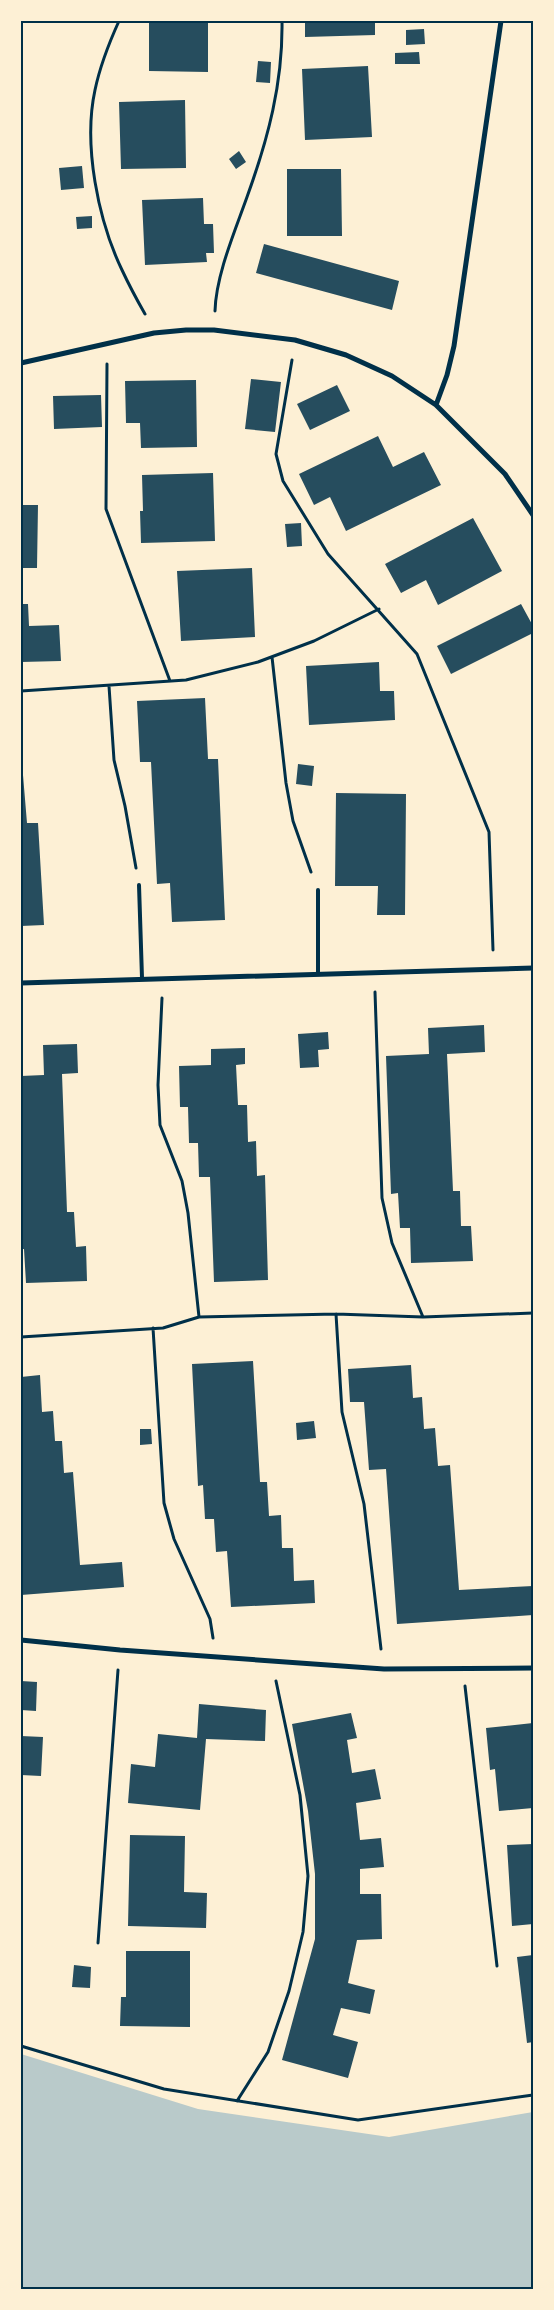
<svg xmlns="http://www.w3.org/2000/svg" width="554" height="2310" font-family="Jost,sans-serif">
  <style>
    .green { fill: #b9caca }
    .building { fill: #264d5e }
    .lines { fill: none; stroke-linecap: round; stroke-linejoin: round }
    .path { stroke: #003049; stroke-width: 3 }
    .service { stroke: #003049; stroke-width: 4 }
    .minor { stroke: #003049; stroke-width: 5 }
    .neatline { fill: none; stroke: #003049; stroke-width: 2 }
  </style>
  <rect width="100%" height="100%" fill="#fdf0d5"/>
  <path class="green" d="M21,2054L198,2109L389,2137L533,2112V2289H21Z"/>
  <path class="building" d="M149,21H208V72L149,71Z
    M305,21H375V35L305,37Z
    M424,29L425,44L406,45V30Z
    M419,52L420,64H395V53Z
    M258,61L271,62L270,83L256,82Z
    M368,66L372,137L305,140L302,69Z
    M185,100L186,168L121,169L119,102Z
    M239,151L246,162L236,169L229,159Z
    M82,166L84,188L61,190L59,168Z
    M287,169H341L342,236H287Z
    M203,198L204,224H213L214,253H206L207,262L145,265L142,200Z
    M92,216V228L77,229L76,217Z
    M264,244L399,281L392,310L256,273Z
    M251,379L281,382L275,432L245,429Z
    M196,380L197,447L141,448L140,423H126L125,381Z
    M337,385L350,411L310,430L297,404Z
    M101,395L102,427L54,429L53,396Z
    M378,436L393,467L424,452L441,485L346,531L330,497L314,505L299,474Z
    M213,473L215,541L141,543L140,511H143L142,475Z
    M21,505H38L37,568H21Z
    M473,518L502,571L438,605L426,580L401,593L385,564Z
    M301,523L302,546L287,547L285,524Z
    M252,568L255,637L181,641L177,571Z
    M21,604H28L29,626L59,625L61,661L21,662Z
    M521,604L533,626V633L451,674L437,646Z
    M379,662L380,691H394L395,720L309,725L306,666Z
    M205,698L208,759H218L225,920L172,922L170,883L157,884L151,762H140L137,701Z
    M21,751L27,823H38L44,925L21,926Z
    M298,764L314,766L312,786L296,784Z
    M336,793L406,794L405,915H377L378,886H335Z
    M484,1025L485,1052L447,1054L453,1191H460L461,1226H471L473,1261L411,1263L410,1228H400L398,1193L391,1194L386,1056L429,1054L428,1028Z
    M328,1032L329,1049L318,1050L319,1067L300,1068L298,1034Z
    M77,1044L78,1073L62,1074L67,1212H74L76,1247L86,1246L87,1281L26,1283L24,1249H21V1076L44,1075L43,1045Z
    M245,1048V1064L236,1065L238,1105H247L248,1142L256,1141L257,1176L265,1175L268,1280L214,1282L210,1177H199L198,1143H189L188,1107H180L179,1066L211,1065V1049Z
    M253,1361L260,1482H267L269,1516L281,1515L282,1548H293L294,1581L314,1580L315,1603L231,1607L227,1551L216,1552L214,1519H205L203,1485L198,1486L192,1364Z
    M411,1365L413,1398L422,1397L424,1429L435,1428L438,1466L450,1465L459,1590L533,1586V1615L397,1624L386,1469L369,1470L364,1402H350L348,1369Z
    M40,1375L42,1412L53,1411L55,1441H62L64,1473L73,1472L80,1565L122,1562L124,1587L21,1595V1377Z
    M314,1421L316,1438L297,1440L296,1423Z
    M140,1429H151L152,1444L140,1445Z
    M21,1681L37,1682L36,1711L21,1710Z
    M199,1704L266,1710L265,1741L206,1739L200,1810L128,1803L131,1764L155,1767L158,1734L197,1738Z
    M351,1713L357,1738L347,1740L352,1773L375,1769L381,1799L356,1803L360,1840L381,1838L384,1867L360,1869V1894H381L382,1939L357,1940L348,1983L375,1990L370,2014L341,2008L333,2035L358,2042L348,2078L282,2060L315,1939V1874L308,1811L292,1724Z
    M533,1723V1808L499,1811L495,1769L490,1770L486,1728Z
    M21,1736L43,1737L41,1776L21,1775Z
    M130,1835L185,1836L184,1892L207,1893L206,1928L128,1926Z
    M533,1844V1924L512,1926L507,1845Z
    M126,1951H190V2027L120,2026L121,1997H126Z
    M533,1955V2042L527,2043L517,1957Z
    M74,1965L91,1967L90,1988L72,1987Z"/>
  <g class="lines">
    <path class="path" d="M119,21C109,43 100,66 95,90C83,145 98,220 122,270C129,285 137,300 145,314
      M215,311C216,275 235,231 247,197C268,139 283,83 282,21
      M292,360L276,454L283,481L328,554L417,654L489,832L493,950
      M107,364L106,509L170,681
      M272,657L286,783L293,821L311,872
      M109,686L114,760L125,806L136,868
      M21,691L186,680L258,662L314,641L379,609
      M375,992L382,1198L392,1243L423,1317
      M162,998L158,1085L160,1125L182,1181L188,1213L199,1317
      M336,1314L342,1412L364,1504L381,1649
      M153,1328L164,1503L174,1539L210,1619L213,1638
      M21,1337L163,1328L199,1317L336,1314L423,1317L533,1313
      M465,1686L497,1966
      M98,1943L118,1670
      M21,2046L164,2089L358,2120L533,2095
      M237,2101L268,2052L289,1991L303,1932L308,1876L300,1795L276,1681"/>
    <path class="service" d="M139,885L142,978
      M318,973V890"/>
    <path class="minor" d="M21,363L154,333L186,330H214L295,340L346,355L392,376L436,405L505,474L533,515
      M436,405L447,375L454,346L501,21
      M21,983L533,968
      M21,1640L120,1650L384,1669L533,1668"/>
  </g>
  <rect width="554" height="2310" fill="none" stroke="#fdf0d5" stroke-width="45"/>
  <rect x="22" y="22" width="510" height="2266" class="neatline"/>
</svg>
